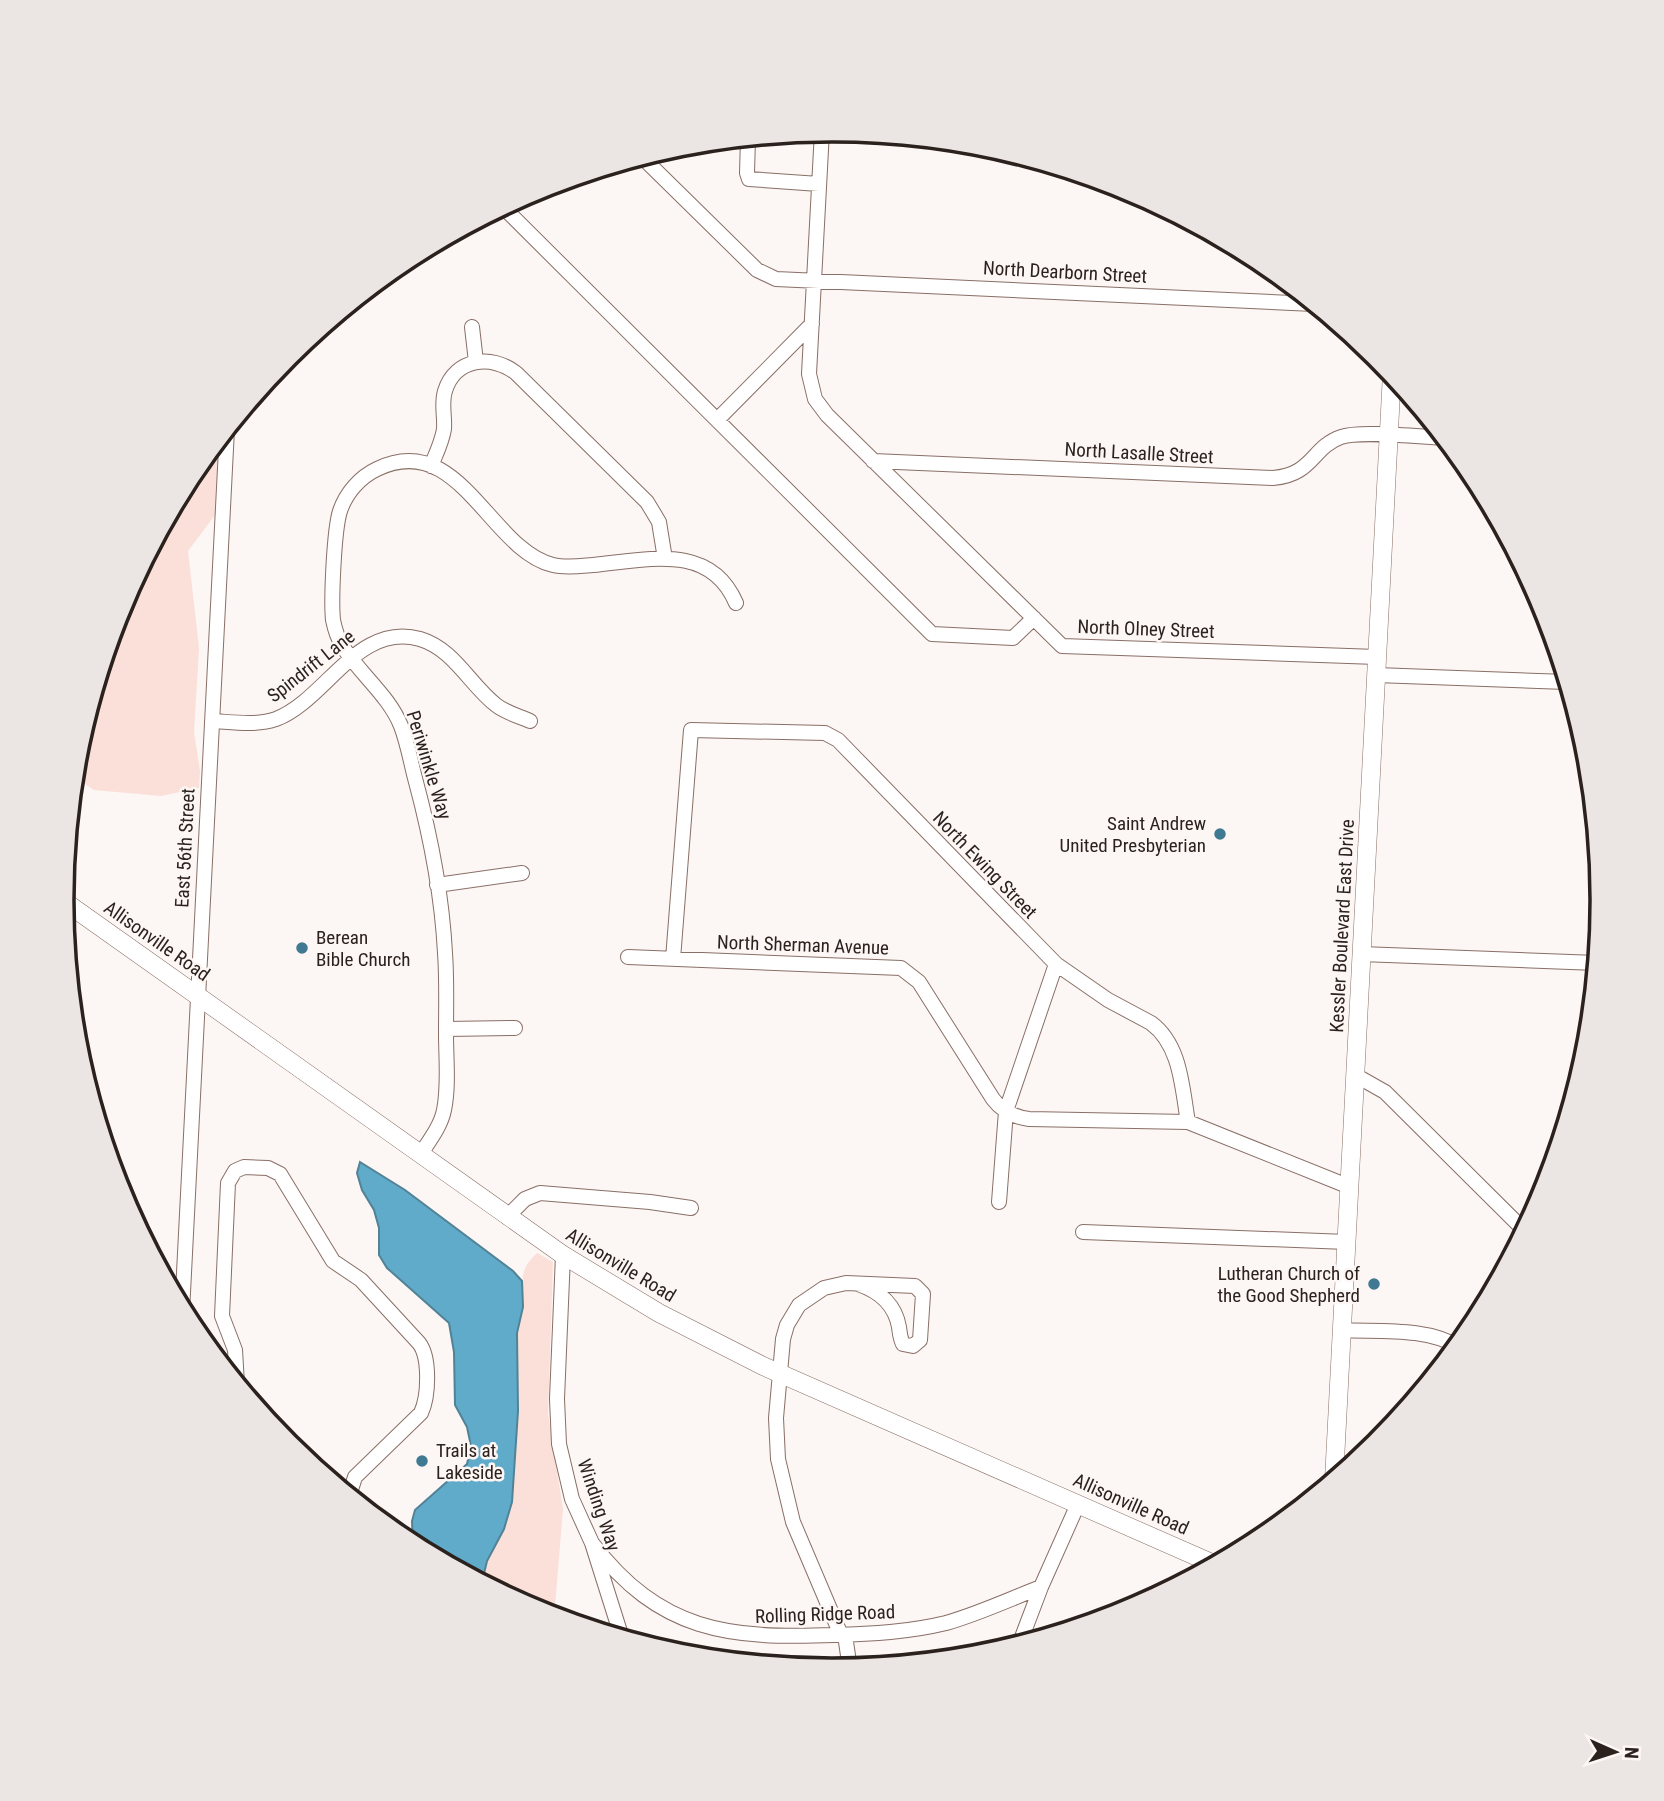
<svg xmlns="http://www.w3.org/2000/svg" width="1664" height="1801" font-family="'Roboto Condensed',sans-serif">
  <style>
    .green { fill: #fae0d8 }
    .water { fill: #61abca; stroke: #518296; stroke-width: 2 }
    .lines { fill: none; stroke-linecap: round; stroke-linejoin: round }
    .minor-casing { stroke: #896f66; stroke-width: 16 }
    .major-casing { stroke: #896f66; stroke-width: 19 }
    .minor { stroke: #fff; stroke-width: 14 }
    .major { stroke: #fff; stroke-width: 18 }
    .poi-dot { fill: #3f7a92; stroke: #fcf6f4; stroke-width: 2.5 }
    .labels { text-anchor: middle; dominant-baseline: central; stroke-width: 5; stroke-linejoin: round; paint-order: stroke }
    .street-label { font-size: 19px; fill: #2b211d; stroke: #fcf6f4 }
    .poi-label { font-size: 19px; fill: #2b211d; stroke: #fcf6f4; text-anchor: end }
    .rim { fill: none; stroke: #2b211d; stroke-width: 3.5 }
  </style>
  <rect width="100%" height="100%" fill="#fcf6f4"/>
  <path class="green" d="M219,438L215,515L188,551L199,648L194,732L200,771L199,788L161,796L94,790L82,782L76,763L82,744L79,740L120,605L191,472Z
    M537,1253L553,1262L548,1414L563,1509L554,1618L537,1612L477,1580L482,1582L487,1561L504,1529L517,1333C519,1324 522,1315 523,1305C524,1281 517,1272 537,1253Z"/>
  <path class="water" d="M360,1162L405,1190L513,1271L522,1281L523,1307L517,1333L518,1411L512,1502L504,1529L487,1561L482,1582L474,1569L443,1563L413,1546L412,1521L415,1510L467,1464L471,1446L467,1427L455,1405L454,1352L449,1323L387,1268L379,1255V1228L374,1210L362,1190L357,1173Z"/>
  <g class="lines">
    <defs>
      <path id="minor" d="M822,131L809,374L815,399L827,415L1062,646L1377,657
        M748,138L747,173L749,179L819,184
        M642,157L757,270L776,279L1314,304
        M503,207L932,634L1013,638L1034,618
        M472,327L476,362
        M717,420L812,324
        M873,461L1273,478C1313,475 1312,447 1341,437C1360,430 1421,437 1445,438
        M431,466C436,454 442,442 444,429C445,416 441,404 445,391C455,358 492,354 516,373L647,502L659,522L665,559
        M1376,675L1567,682
        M212,721C232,722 256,726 276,719C326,700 358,621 420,639C454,649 470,685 496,705C506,713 519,716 530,721
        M437,885L522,873
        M1361,954L1597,963
        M628,957L901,968L919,982L993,1099C1002,1111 1014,1117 1029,1119L1188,1122L1350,1187
        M673,959L691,730L825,733L838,740L1056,964L1108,1000L1151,1023C1181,1045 1182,1088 1188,1122
        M446,1029L515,1028
        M1355,1075L1385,1092L1525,1231
        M420,1155C429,1141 441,1126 444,1110C449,1086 446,1059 446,1034C446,1008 447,980 445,953C442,896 431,838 416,782C411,764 408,744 401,726C389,696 361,675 343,647C338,639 335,630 333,620C331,600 334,530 340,511C346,493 360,477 377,469C459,429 490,550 553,565C566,568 580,566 593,565C646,560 710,542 736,603
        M999,1202L1006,1111L1056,964
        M507,1217L525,1199L540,1193L650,1202L691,1208
        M1083,1232L1347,1242
        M563,1255L557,1399L559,1444L572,1499L592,1543L622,1638
        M182,1312L227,429
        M1342,1330C1377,1332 1428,1327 1458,1347
        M237,1384L235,1350L222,1316L228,1183L235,1171L244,1167L268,1168L280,1174L333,1261L361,1280L419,1343C430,1357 429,1396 421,1413L355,1477L349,1496
        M592,1543C660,1632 728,1639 834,1635C872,1634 909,1632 946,1623C978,1614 1010,1599 1041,1587
        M841,1635L793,1522L778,1459L776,1418L783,1339L787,1325L799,1305L824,1288L846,1283L915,1286L923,1294L920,1340L913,1346L903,1344C900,1338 900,1334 899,1327C895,1304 879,1291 858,1284
        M845,1635L850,1669
        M1019,1645L1041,1587L1078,1504"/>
      <path id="major" d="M61,899L563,1255L659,1313L763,1366L1216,1565
        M1334,1480L1392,373"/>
    </defs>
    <use href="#minor" class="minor-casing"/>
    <use href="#major" class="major-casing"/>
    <use href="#minor" class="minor"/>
    <use href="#major" class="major"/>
  </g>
  <g class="poi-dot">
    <circle cx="1220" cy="834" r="7"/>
    <circle cx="302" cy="948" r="7"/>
    <circle cx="1374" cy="1284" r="7"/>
    <circle cx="422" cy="1461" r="7"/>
  </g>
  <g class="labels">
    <g class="street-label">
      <text transform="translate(1065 272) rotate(3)">North Dearborn Street</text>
      <text transform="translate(1139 453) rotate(3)">North Lasalle Street</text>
      <text transform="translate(1146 629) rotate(2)">North Olney Street</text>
      <text transform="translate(311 666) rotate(-38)">Spindrift Lane</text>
      <text transform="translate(429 765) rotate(73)">Periwinkle Way</text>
      <text transform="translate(185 848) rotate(-87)">East 56th Street</text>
      <text transform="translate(985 865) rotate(46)">North Ewing Street</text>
      <text transform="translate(1342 926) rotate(-87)">Kessler Boulevard East Drive</text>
      <text transform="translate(157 941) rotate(35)">Allisonville Road</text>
      <text transform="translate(803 945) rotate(2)">North Sherman Avenue</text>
      <text transform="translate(621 1265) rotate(31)">Allisonville Road</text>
      <text transform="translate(1131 1504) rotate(24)">Allisonville Road</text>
      <text transform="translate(599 1505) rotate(71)">Winding Way</text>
      <text transform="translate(825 1614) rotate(-2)">Rolling Ridge Road</text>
    </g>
    <g class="poi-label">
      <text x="1206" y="823">Saint Andrew<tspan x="1206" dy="22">United Presbyterian</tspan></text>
      <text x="316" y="937" text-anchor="start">Berean<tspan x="316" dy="22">Bible Church</tspan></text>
      <text x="1360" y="1273">Lutheran Church of<tspan x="1360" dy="22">the Good Shepherd</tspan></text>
      <text x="436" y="1450" text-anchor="start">Trails at<tspan x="436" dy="22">Lakeside</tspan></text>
    </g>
  </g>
  <path d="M0 0H1664V1801H0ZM74 900a758 758 0 1 1 1516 0a758 758 0 1 1-1516 0Z" fill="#ebe5e3" fill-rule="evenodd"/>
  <path class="rim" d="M74 900a758 758 0 1 1 1516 0a758 758 0 1 1-1516 0Z"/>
  <g transform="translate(1615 1752) rotate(93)" stroke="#fcf6f4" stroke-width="5" paint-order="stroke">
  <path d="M0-5L12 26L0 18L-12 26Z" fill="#2b211d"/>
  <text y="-10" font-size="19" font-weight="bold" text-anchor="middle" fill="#2b211d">N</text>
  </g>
</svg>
